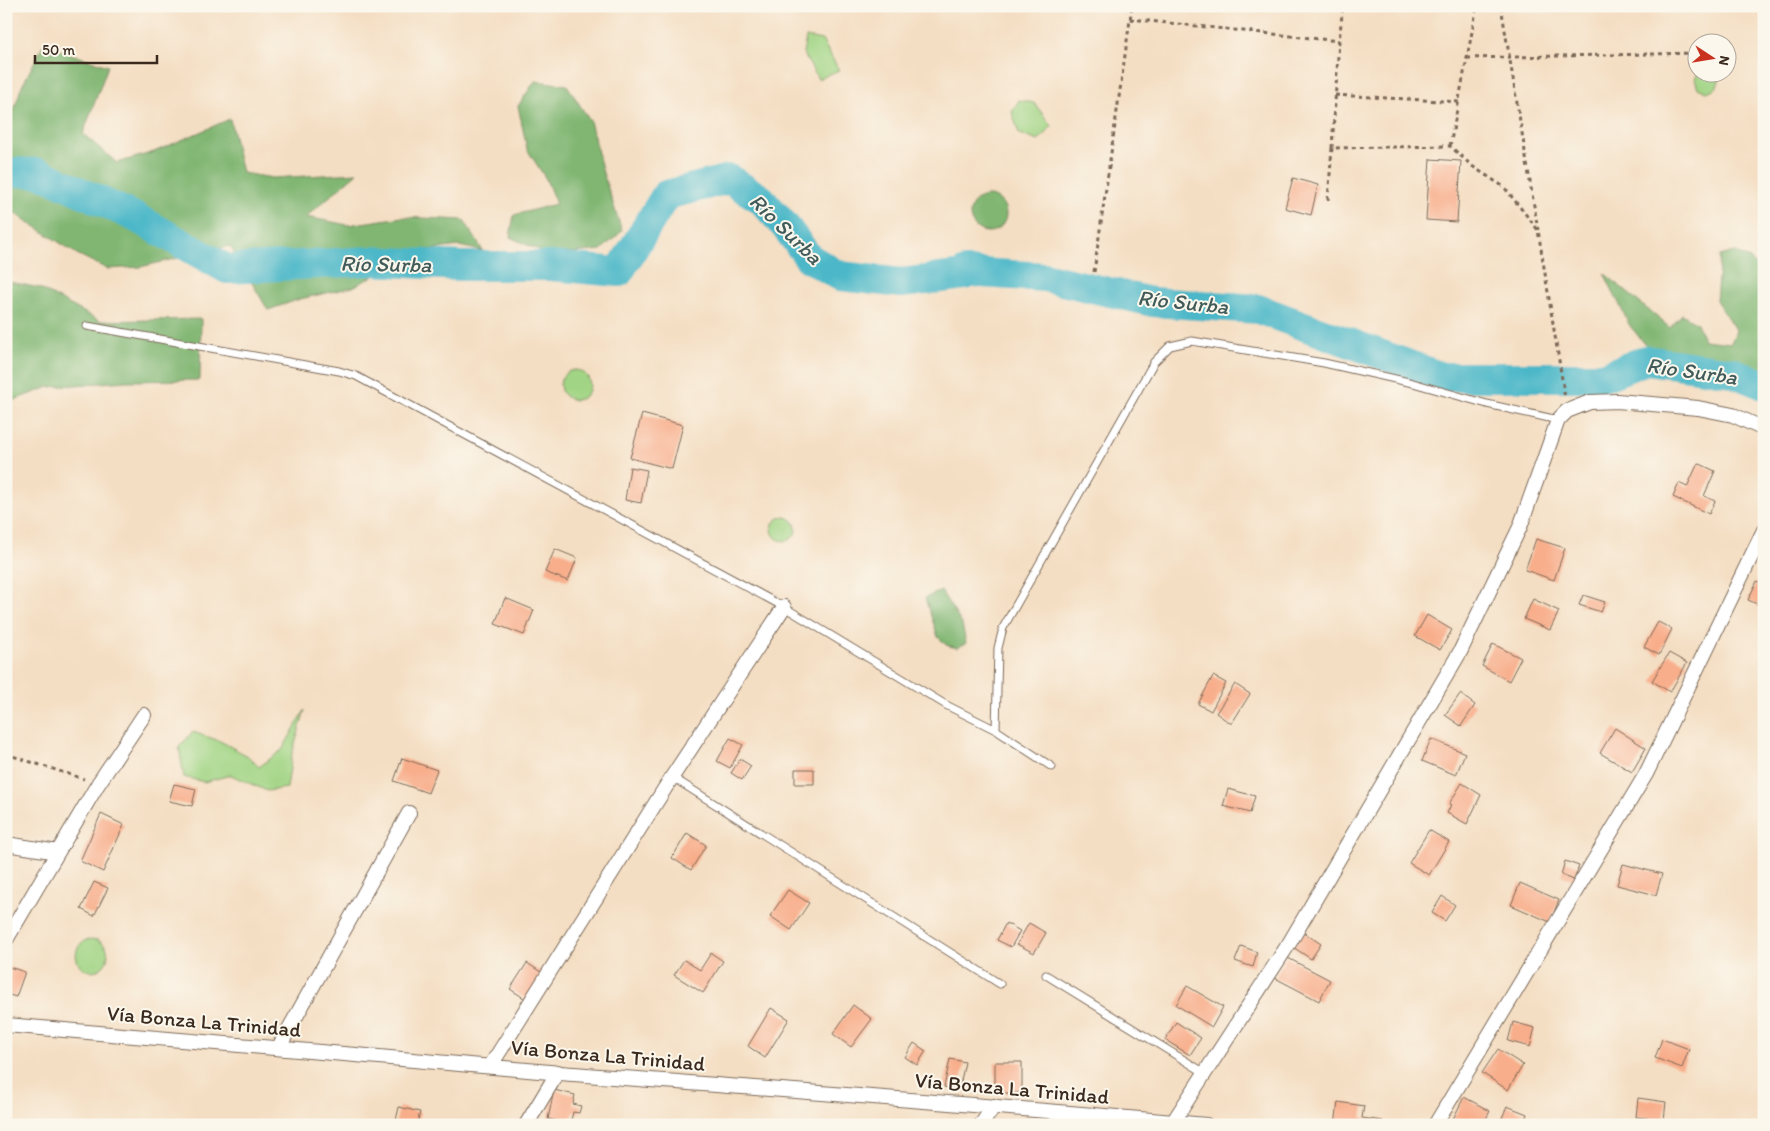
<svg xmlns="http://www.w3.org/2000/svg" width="1770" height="1131" font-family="Itim,sans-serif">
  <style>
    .green { fill: #a1d484; stroke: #6e7f51 }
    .forest { fill: #80b672; stroke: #5e7048 }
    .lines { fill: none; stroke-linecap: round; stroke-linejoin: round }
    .river { stroke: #4bb7c8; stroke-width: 30 }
    .building { fill: #f8ae8b }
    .service-casing { stroke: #7c6958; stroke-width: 9 }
    .minor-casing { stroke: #7c6958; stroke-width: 16 }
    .path { stroke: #7c6958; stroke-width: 3; stroke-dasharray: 4 4; stroke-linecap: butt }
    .service { stroke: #fff; stroke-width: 7 }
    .minor { stroke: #fff; stroke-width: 14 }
    .labels { text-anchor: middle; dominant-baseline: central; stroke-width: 4; stroke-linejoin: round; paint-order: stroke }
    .street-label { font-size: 21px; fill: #3b2a1e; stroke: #fbf7ec }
    .water-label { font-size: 22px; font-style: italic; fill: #415b5a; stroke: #fbf7ec }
  </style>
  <rect width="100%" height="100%" fill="#fbf7ec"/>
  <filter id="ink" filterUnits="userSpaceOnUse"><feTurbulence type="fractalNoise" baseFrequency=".02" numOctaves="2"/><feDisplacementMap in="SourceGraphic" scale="10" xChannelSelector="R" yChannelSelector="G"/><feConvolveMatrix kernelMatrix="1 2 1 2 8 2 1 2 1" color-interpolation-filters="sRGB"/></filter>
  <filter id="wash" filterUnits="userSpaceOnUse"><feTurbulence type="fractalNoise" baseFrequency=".0096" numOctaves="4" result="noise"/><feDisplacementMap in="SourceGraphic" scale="20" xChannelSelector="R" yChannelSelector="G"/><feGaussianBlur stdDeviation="1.12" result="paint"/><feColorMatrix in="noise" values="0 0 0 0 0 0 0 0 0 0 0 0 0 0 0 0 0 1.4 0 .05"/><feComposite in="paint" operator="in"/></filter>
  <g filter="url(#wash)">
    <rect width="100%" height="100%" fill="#f4dec3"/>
    <path class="green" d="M806,37L822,40L839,70L818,79L803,53Z
      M1717,72L1720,79L1716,88L1707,92L1698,88L1695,79L1698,73Z
      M1019,100L1034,103L1052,126L1038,141L1019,134L1012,112Z
      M560 385a15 15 0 1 1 30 0a15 15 0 1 1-30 0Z
      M772 529a12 12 0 1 1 24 0a12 12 0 1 1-24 0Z
      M305,710L292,754L287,788L267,791L231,775L204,782L184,777L179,747L193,732L220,741L248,756L259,767L282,750Z
      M76 955a16 16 0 1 1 32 0a16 16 0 1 1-32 0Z"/>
    <path class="forest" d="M43,45L108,66L83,134L117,163L154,152L230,119L242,173L273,178L357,173L306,217L348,225L402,217L464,220L483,251L459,246L420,251L353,287L300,299L268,310L230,246L140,267L107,269L77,254L16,214L6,212V135L21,88Z
      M535,81L567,85L590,121L603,173L622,231L601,250L573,253L543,252L510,237L514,215L556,204L546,179L527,149L518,106Z
      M970 214a18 18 0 1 1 36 0a18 18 0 1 1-36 0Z
      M1734,252L1750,259L1764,275V381L1728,363L1693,353L1650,350L1630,326L1604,273L1670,328L1682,314L1697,323L1704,340L1731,343L1736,331L1716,300L1720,256Z
      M6,281L39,288L100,321L201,319L200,380L126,381L49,387L6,403Z
      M941,591L962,624L966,643L957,648L946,645L938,637L925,598Z"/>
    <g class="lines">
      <path class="river" d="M6,172L40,173L135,217L227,269L372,261L460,266H550L619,272L666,195L729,179L761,199L785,226L809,258L840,276L902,283L964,275L965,272L1044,277L1152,302L1258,309L1442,377H1603L1646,360L1732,372L1764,385"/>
    </g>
    <g id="blocks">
      <path class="building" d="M1430,159L1461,161L1457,222L1426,220Z
        M1293,178L1318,185L1311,215L1285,208Z
        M642,414L683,425L672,469L630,458Z
        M1698,463L1715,471L1704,496L1715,501L1709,514L1673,497L1679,483L1687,487Z
        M630,467L647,470L641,503L625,500Z
        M1536,539L1565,548L1554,580L1525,570Z
        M555,549L577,558L568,581L545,572Z
        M1757,581L1764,584V607L1748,600Z
        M1583,595L1605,602L1601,612L1579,605Z
        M505,598L534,610L524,635L495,624Z
        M1533,599L1559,611L1550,630L1524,619Z
        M1427,615L1452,630L1440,650L1415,636Z
        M1658,622L1672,629L1659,655L1644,647Z
        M1493,644L1521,658L1509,681L1482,666Z
        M1669,653L1687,663L1670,692L1652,681Z
        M1213,676L1226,683L1211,711L1198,704Z
        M1235,684L1250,694L1232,723H1230L1216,713Z
        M1460,694L1475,705L1461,726L1445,715Z
        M1615,728L1646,748L1632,772L1600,753Z
        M730,738L743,745L730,768L717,761Z
        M1431,739L1465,753L1456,775L1422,761Z
        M402,758L437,770L428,793L394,781Z
        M740,759L751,766L742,780L731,773Z
        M795,769H814V784H795Z
        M1462,783L1481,795L1467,824L1447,813L1451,805L1449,804Z
        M174,784L196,789L192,806L169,801Z
        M1228,789L1255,796L1250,813L1223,806Z
        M101,814L124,825L103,872L80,861Z
        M1429,830L1449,842L1429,875L1409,863Z
        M687,833L706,845L691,870L672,858Z
        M1565,861L1579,866L1574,880L1561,875Z
        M1623,864L1662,874L1656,895L1617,885Z
        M94,882L108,888L94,916L81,909Z
        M1520,883L1559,900L1550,922L1511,905Z
        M788,890L809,903L791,930L770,916Z
        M1442,896L1455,905L1445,921L1432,913Z
        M1006,923L1020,931L1011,947L997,940Z
        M1029,923L1046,933L1034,953L1017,944Z
        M1303,932L1321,944L1311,959L1293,947Z
        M1241,946L1257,952L1253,967L1235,961Z
        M711,953L723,961L703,993L674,975L684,960L700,970Z
        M1286,957L1330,980L1319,1001L1275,978Z
        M527,963L544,974L527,1000L510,989Z
        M6,966L25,972L16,997L6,994Z
        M1187,986L1223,1007L1212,1027L1176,1005Z
        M853,1005L872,1019L851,1047L833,1034Z
        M771,1008L789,1019L765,1058L748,1046Z
        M1176,1022L1201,1038L1190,1055L1165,1040Z
        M1513,1022L1535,1028L1530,1047L1508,1041Z
        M1662,1039L1689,1049L1682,1068L1655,1058Z
        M914,1043L926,1051L917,1065L905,1057Z
        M1498,1049L1523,1065L1508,1090L1482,1073Z
        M950,1059L965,1062L959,1090L944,1087Z
        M995,1062H1022V1093H995Z
        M554,1090L575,1095L573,1104L581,1106L579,1113L573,1112L570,1124L548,1119Z
        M1464,1097L1490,1111L1483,1125H1450Z
        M1638,1098L1666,1102L1664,1120L1636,1117Z
        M1338,1102L1364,1106L1362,1118L1383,1121L1382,1125H1335Z
        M1507,1106L1527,1114L1523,1125H1499Z
        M399,1107L420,1112L417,1125H395Z"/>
    </g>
  </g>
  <g filter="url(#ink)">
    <use href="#blocks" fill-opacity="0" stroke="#7c6958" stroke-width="1"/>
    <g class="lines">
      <defs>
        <path id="service" d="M87,326L339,371L356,376L784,607L946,705L996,730L1052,767
          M996,730L998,648L1003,628L1154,362L1170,346L1192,341L1324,363L1413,383L1487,404L1558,420
          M672,777L1000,984
          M1046,975L1205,1073"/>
        <path id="minor" d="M6,844L58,852
          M6,940L98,784L144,715
          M6,1025C191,1040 376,1057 561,1073C776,1090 992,1105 1206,1125
          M279,1047L409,813
          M491,1065L672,777L784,607
          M1173,1122L1290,942L1460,652L1520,527L1558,420L1567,411L1590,402L1617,401L1698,408L1733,415L1764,429
          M526,1125L558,1072
          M981,1125L994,1106
          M1435,1125L1646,774L1764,530"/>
      </defs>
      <use href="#service" class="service-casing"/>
      <use href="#minor" class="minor-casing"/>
      <path class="path" d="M1501,6L1538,230
        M1130,19L1339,41
        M1467,58L1698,53
        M1335,95L1459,102
        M1450,146L1477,6
        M1332,148L1339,41L1343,6
        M1328,200L1332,148L1450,146L1472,166L1504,187L1538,230L1565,398
        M1094,272L1132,6
        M6,754L84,779"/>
      <use href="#service" class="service"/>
      <use href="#minor" class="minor"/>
    </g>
  </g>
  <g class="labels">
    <g class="street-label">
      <text transform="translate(204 1021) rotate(5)">Vía Bonza La Trinidad</text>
      <text transform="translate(608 1055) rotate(5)">Vía Bonza La Trinidad</text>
      <text transform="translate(1012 1088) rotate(5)">Vía Bonza La Trinidad</text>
    </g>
    <g class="water-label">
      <text transform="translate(786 229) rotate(44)">Río Surba</text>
      <text transform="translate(386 264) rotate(1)">Río Surba</text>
      <text transform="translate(1183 302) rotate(6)">Río Surba</text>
      <text transform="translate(1692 371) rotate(8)">Río Surba</text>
    </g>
  </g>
  <rect width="1770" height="1131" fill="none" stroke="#fbf7ec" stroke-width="25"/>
  <g transform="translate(1712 58) rotate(102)"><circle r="24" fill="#fbf7ec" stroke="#aea59a"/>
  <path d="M0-4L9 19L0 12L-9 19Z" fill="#c8321e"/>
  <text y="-8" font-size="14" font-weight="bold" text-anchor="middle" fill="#3b2a1e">N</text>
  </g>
  <path d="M35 55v8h122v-8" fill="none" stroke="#3b2a1e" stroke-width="2.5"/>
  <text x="42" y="55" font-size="15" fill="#3b2a1e" stroke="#fbf7ec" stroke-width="4" paint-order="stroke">50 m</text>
</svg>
